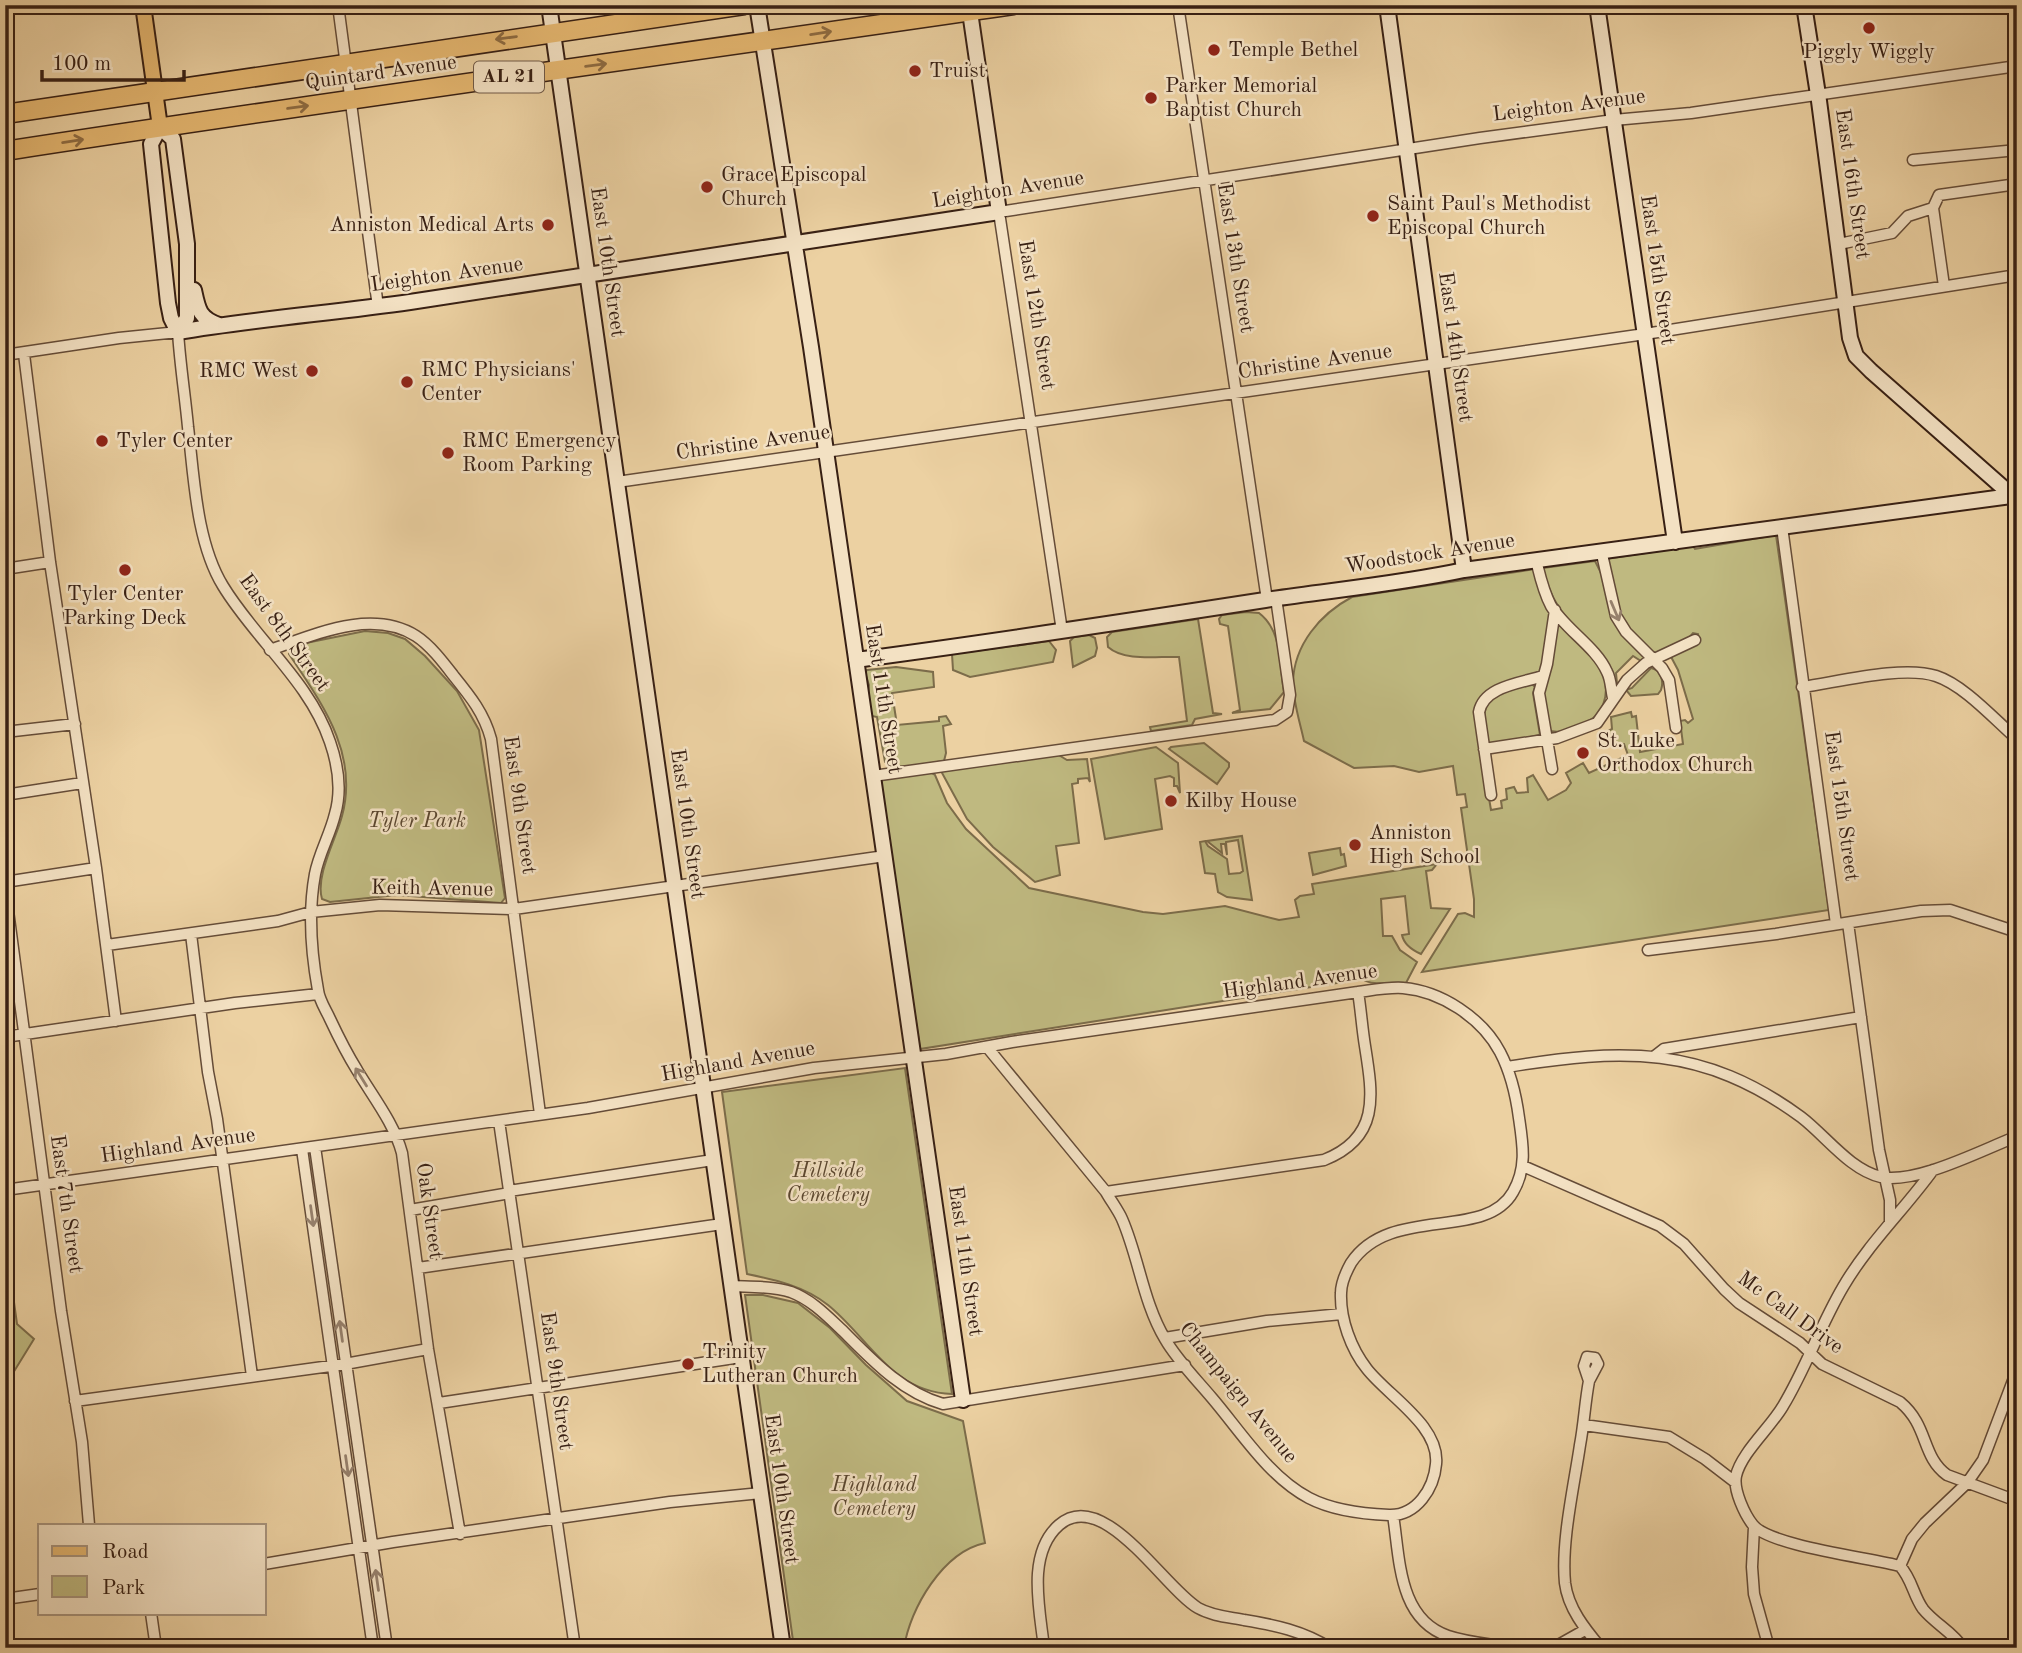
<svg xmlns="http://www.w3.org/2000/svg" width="2022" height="1653" font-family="'Old Standard TT',serif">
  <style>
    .green { fill: #bfb980; stroke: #7c6c4a; stroke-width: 2 }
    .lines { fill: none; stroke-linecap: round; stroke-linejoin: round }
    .street-casing { stroke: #654c38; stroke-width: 13 }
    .secondary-casing { stroke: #382014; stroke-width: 18 }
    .primary-casing { stroke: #382014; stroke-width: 18 }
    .highway-casing { stroke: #382014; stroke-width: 21 }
    .street { stroke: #f3e1c3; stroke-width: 10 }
    .secondary { stroke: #f3e1c3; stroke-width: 14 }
    .primary { stroke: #e6b871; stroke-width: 14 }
    .highway { stroke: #e6b871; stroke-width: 18 }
    .oneway { stroke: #8f6c42 }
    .oneway2 { stroke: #96806c }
    .poi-dot { fill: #8f2418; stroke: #f3e1c3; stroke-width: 2.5 }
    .labels { text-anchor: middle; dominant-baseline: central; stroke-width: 5; stroke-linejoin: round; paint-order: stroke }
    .shield { fill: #f3e1c3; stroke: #705a48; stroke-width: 2 }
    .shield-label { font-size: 19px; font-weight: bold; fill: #382014 }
    .poi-label { font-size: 21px; fill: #382014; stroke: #f3e1c3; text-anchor: start }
    .street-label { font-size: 21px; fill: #382014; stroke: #f3e1c3 }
    .park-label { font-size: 21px; font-style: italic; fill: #5a462f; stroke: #f3e1c3 }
  </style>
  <rect width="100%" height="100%" fill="#ecd1a2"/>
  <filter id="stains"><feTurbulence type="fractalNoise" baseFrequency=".00286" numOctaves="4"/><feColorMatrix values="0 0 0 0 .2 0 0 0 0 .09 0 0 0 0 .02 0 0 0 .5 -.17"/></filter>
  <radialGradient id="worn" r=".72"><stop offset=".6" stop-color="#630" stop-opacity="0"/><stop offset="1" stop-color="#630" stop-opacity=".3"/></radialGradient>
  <path class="green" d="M1776,535L1829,910L1422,972L1458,914L1465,913L1474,917V899L1461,808L1467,807L1465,794L1457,795L1453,766L1419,772L1394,766L1354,768L1304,741C1300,722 1293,702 1293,682C1294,645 1320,614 1352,597L1535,569L1551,615L1542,669L1538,673C1515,681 1474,686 1475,716L1491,810L1502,808L1501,801L1507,799L1506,789L1514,787L1517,793L1528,792L1527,778L1533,775L1548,800L1566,790L1571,783L1566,773L1583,763L1589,773L1628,755L1624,744L1613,745L1606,732L1612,729L1611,717L1631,712L1632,717L1636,716L1640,752L1683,744L1680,721L1685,720L1688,723L1693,719L1678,670L1669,653L1699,643L1698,634L1693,633L1688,639L1655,655L1628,628L1619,614L1605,559L1693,546L1695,549Z
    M1595,561L1602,575L1609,605L1645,655V658L1641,661L1633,656L1616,673L1617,683C1612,676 1610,666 1604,659C1576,625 1553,614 1543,568Z
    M1246,612L1259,613C1283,631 1279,666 1284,692L1270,709L1232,713L1240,710L1228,626L1220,624L1219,619L1222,615Z
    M1198,619L1213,713L1222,714L1195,719L1192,725L1151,731L1150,727L1187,721L1179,657C1158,656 1125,662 1108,647L1107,637L1112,632Z
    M1557,620C1579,642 1617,669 1603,705C1600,714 1594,719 1584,723C1573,728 1560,735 1548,730L1542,699Z
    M365,631L388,633L405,639L425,656L457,691L479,730L505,898L501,903L397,895L330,902L322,899C315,876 336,839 342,816C359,753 322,704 289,654L296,645Z
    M1089,635L1095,638L1097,648L1095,656L1073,667L1070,641L1074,637Z
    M1049,641L1056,650L1053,662L970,677L953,670L952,654Z
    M896,667L933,672L934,687L892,693L897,725L939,721V717L946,716L951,724L943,726L946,753L944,761C926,763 901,772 885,762L877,717L872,716L868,696L869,685L865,673L867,670Z
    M1651,668C1661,670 1664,681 1661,690L1658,694L1631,696L1626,690L1632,688Z
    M1532,684L1535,687L1533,693L1540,735L1492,745L1488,743C1478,698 1487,692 1532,684Z
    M1204,743L1229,763V767L1217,784L1169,749L1171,747Z
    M1156,747L1178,763L1180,793L1177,786H1174V778L1170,776L1155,779L1162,829L1105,839L1091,759Z
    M1057,754L1067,760L1087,759L1090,782L1088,778L1078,779V783L1072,784L1079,843L1056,846L1060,875L1035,882L993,847L967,819L941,771Z
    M928,771L935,775L947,803L966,829L1029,888L1143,912L1163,914L1225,906L1279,920L1299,917L1295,900L1300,896L1314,894L1312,884L1437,864L1432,870L1426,871L1431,908L1450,909L1421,954C1412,950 1404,945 1402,935L1409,934L1405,896L1381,899L1383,936H1392L1400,950L1417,962L1406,983C1391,981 1374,987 1362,979L920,1049L880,780Z
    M1242,836L1252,900L1227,897L1218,892L1215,874L1205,873L1200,842L1205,841L1208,846L1227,859L1229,874L1240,873L1243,871L1238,840L1226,842L1227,855L1225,844H1221L1222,853L1207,841Z
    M1340,848L1341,855L1344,854L1346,866L1313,875L1309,853Z
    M905,1068L952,1394C891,1392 870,1339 828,1305C804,1286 776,1280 747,1274L722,1092Z
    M13,1295L17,1324L34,1339L10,1378L5,1375V1296Z
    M745,1295H763L798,1303L830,1328L866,1365L907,1401L963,1421L985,1543C943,1552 910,1608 904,1648H794Z"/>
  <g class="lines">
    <defs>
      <path id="street" d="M338,5L378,307
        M1178,5L1267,600
        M2012,5L2017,34
        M1913,160L2017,150
        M1839,244L1892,233L1908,216L1933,208
        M1944,286L1933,208L1939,195L2017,184
        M24,354L50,562L96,868L116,1021
        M5,355L119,338L178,332C180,364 185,395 188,427C194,476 196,542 223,586C255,639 310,682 330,742C338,765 342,790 335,814C330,835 319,853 315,874C308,912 311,952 318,990C319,1000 326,1010 330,1019C338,1036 347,1054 357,1070C373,1097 394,1123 402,1153L428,1349L460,1534
        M617,482L1645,334L2017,275
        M1782,527L1836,924
        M1601,550L1616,616L1626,632L1662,668L1669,680L1676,728
        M1536,560C1540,576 1543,591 1551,606C1566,630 1596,647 1607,672C1611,679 1611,690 1613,698
        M5,569L50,562
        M1062,631L999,212L1480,138L1614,120L1691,113L2017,66
        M270,650C314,635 371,608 416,636C430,645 443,662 453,675C470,696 484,713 491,739L540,1114
        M1802,687C1838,682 1903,665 1936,676C1964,685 1995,720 2017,739
        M5,732L75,724
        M1484,749L1557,738L1597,723L1627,680L1646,663L1695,640
        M1552,769L1539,693L1547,664L1555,610
        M873,776L1275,720L1287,712L1290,695L1276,598
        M5,795L82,783
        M1491,795L1479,712C1484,686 1522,683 1543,676
        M5,882L96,868
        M5,888L61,1311L82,1442L89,1525
        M1848,923L1879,1150L1890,1200V1222
        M191,934L208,1072L217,1119L252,1376
        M107,945L278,921L311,912L380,905L514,909L885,856
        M1648,950L1776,934L1921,911L1950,910L2017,932
        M5,1037L235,1003L318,994
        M1655,1056L1664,1049L1861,1017
        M1507,1067C1622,1048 1703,1045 1801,1117C1826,1136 1850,1170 1881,1177C1916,1184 1980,1151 2013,1138L2017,1132
        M499,1121L575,1648
        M315,1147L387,1648
        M302,1149L373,1648
        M1523,1166L1660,1226L1684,1244L1724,1289L1739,1303L1800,1343L1822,1364L1900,1402C1929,1426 1921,1456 1947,1475L2017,1501
        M5,1190L588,1108L814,1068L946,1054L1012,1042L1358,992C1373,990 1388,987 1403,988C1441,991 1482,1018 1500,1052C1511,1073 1516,1095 1519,1118C1523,1145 1527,1168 1513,1192C1485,1242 1390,1204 1351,1263C1346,1272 1341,1282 1341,1293C1340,1319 1351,1349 1367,1369C1388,1396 1440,1426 1436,1464C1434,1488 1417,1516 1389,1515C1364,1514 1332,1510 1309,1498C1269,1477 1241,1432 1212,1398C1196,1379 1177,1360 1165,1339C1143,1302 1139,1258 1122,1219C1118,1210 1111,1201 1106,1192L987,1047
        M1106,1192L1324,1160C1380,1138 1373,1096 1365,1046C1362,1028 1361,1010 1358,992
        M410,1210L504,1194L509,1191L713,1160
        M418,1268L722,1224
        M731,1286C751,1287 772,1286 791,1292C812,1300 827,1316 843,1331C873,1361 902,1392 943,1404L1185,1365
        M1165,1338L1267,1321L1342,1314
        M1587,1357L1595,1358L1598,1364L1589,1381L1584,1366Z
        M1589,1381C1585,1402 1584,1424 1580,1445C1574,1486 1561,1542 1565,1583C1568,1608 1585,1629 1601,1648
        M75,1401L345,1364L428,1349
        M439,1403L741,1357
        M1584,1425L1669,1437L1705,1459L1735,1482
        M1393,1515C1400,1559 1398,1619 1448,1636C1469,1643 1491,1644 1513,1648
        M1754,1527L1752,1567L1754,1594L1769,1648
        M264,1564L393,1542L670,1502L761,1493
        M1900,1566C1871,1558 1770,1546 1753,1525C1745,1515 1733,1490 1736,1476C1741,1453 1771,1427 1783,1406C1806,1368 1820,1326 1843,1287C1868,1244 1904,1210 1933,1170
        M5,1599L40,1594
        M151,1613L156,1648
        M1044,1648C1040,1610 1026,1554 1059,1525C1103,1486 1164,1588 1198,1608C1212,1616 1229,1617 1244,1620C1275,1625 1303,1631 1330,1648
        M1553,1648L1585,1630
        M1963,1648C1953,1632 1935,1624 1923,1609C1913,1595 1912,1579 1900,1566L1912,1539L1925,1523L1967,1483L1983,1460L2017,1370"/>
      <path id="secondary" d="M549,5L783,1648
        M757,5L811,347L963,1400
        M1387,5L1464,570
        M1597,5L1675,542
        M1804,5L1819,101L1850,338L1856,356L1871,371L2016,499
        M160,127L173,139L187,244V318L178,332L171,318L168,303L151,144Z
        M194,290C198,309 199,318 219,325
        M178,332C255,319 333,313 410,302C607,273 803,242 999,212L969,5
        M856,660C992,642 1129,621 1265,600C1332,590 1399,584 1464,570L2011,496"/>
      <path id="primary" d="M143,5L160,127"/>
      <path id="highway" d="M5,114L744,5
        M5,151C341,99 677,54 1013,5"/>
    </defs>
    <use href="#street" class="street-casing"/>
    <use href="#secondary" class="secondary-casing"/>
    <use href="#primary" class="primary-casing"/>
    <use href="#highway" class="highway-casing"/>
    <use href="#street" class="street"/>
    <use href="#secondary" class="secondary"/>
    <use href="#primary" class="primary"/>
    <use href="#highway" class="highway"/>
  </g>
  <defs><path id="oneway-shaft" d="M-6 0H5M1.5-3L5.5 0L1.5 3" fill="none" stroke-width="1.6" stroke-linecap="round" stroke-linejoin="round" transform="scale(1.75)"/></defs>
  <g class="oneway">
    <use href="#oneway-shaft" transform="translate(821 33) rotate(-9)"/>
    <use href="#oneway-shaft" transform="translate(506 38) rotate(172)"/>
    <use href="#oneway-shaft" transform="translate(596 65) rotate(-7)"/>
    <use href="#oneway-shaft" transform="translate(298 107) rotate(-8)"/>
    <use href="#oneway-shaft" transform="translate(73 141) rotate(-9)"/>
  </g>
  <g class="oneway2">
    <use href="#oneway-shaft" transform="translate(1615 611) rotate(67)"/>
    <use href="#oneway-shaft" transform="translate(361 1077) rotate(-122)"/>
    <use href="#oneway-shaft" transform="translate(312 1216) rotate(82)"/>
    <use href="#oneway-shaft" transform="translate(341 1331) rotate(-98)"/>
    <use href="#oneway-shaft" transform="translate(347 1466) rotate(82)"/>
    <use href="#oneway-shaft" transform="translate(377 1580) rotate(-98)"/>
  </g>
  <g class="poi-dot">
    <circle cx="1869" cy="28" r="7"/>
    <circle cx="1214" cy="50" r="7"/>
    <circle cx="915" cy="71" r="7"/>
    <circle cx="1151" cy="98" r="7"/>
    <circle cx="707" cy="187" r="7"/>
    <circle cx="1373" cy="216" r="7"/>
    <circle cx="548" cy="225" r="7"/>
    <circle cx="312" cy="371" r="7"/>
    <circle cx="407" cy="382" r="7"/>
    <circle cx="102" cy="441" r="7"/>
    <circle cx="448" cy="453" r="7"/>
    <circle cx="125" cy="570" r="7"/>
    <circle cx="1583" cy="753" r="7"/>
    <circle cx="1171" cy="801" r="7"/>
    <circle cx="1355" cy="845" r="7"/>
    <circle cx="688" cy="1364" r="7"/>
  </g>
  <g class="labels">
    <rect class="shield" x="474" y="61.5" width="70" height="31" rx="5"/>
    <g class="shield-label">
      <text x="509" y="77">AL 21</text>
    </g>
    <g class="poi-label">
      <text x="1228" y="50">Temple Bethel</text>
      <text x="1869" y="52" text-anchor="middle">Piggly Wiggly</text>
      <text x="929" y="71">Truist</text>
      <text x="1165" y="86">Parker Memorial<tspan x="1165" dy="24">Baptist Church</tspan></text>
      <text x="721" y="175">Grace Episcopal<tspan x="721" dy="24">Church</tspan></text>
      <text x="1387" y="204">Saint Paul's Methodist<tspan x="1387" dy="24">Episcopal Church</tspan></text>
      <text x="534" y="225" text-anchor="end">Anniston Medical Arts</text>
      <text x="421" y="370">RMC Physicians'<tspan x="421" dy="24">Center</tspan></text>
      <text x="298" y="371" text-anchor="end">RMC West</text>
      <text x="116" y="441">Tyler Center</text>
      <text x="462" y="441">RMC Emergency<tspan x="462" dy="24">Room Parking</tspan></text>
      <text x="125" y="594" text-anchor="middle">Tyler Center<tspan x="125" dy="24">Parking Deck</tspan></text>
      <text x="1597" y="741">St. Luke<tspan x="1597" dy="24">Orthodox Church</tspan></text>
      <text x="1185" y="801">Kilby House</text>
      <text x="1369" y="833">Anniston<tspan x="1369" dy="24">High School</tspan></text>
      <text x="702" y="1352">Trinity<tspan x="702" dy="24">Lutheran Church</tspan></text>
    </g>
    <g class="street-label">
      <text transform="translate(381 73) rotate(-8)">Quintard Avenue</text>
      <text transform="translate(1569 106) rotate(-7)">Leighton Avenue</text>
      <text transform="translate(1852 184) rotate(82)">East 16th Street</text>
      <text transform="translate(1008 190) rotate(-9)">Leighton Avenue</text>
      <text transform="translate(1235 258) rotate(81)">East 13th Street</text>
      <text transform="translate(607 262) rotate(82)">East 10th Street</text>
      <text transform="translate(1657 270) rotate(82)">East 15th Street</text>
      <text transform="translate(447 275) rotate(-8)">Leighton Avenue</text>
      <text transform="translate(1036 315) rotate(81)">East 12th Street</text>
      <text transform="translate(1455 347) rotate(82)">East 14th Street</text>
      <text transform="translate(1315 362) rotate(-8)">Christine Avenue</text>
      <text transform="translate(753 443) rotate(-8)">Christine Avenue</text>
      <text transform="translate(1430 554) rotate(-9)">Woodstock Avenue</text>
      <text transform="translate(284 633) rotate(54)">East 8th Street</text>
      <text transform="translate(883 699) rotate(81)">East 11th Street</text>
      <text transform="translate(519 805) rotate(82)">East 9th Street</text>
      <text transform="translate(1841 806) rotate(82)">East 15th Street</text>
      <text transform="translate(687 824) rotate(82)">East 10th Street</text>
      <text transform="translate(432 889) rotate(1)">Keith Avenue</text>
      <text transform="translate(1300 982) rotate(-8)">Highland Avenue</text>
      <text transform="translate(738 1062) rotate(-10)">Highland Avenue</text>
      <text transform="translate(178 1146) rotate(-8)">Highland Avenue</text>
      <text transform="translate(66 1204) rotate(82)">East 7th Street</text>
      <text transform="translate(429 1211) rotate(82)">Oak Street</text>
      <text transform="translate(965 1261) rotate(82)">East 11th Street</text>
      <text transform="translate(1790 1313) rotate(36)">Mc Call Drive</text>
      <text transform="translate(556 1381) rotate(82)">East 9th Street</text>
      <text transform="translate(1238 1393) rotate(51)">Champaign Avenue</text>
      <text transform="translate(781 1489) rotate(82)">East 10th Street</text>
    </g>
    <g class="park-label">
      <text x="417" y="821">Tyler Park</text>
      <text x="828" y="1171">Hillside<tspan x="828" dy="24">Cemetery</tspan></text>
      <text x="874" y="1485">Highland<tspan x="874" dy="24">Cemetery</tspan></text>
    </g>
  </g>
  <rect width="2022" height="1653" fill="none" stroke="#ecd1a2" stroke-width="28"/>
  <rect x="7" y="7" width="2008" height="1639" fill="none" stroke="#382014" stroke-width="3.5"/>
  <rect x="14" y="14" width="1994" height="1625" fill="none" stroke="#382014" stroke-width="2"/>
  <rect x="38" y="1524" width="228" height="91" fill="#f3e1c3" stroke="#a8947d" stroke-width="2"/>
  <rect x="52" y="1546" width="35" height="10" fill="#e6b871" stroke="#a8947d" stroke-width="2"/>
  <text x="102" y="1558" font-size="21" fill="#382014">Road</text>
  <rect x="52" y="1576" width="35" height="21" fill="#bfb980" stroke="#a8947d" stroke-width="2"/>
  <text x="102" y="1594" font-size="21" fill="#382014">Park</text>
  <path d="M42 70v10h142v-10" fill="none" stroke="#382014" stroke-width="3.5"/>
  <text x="52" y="70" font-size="21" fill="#382014" stroke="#f3e1c3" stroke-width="5" paint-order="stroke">100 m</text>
  <rect width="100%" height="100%" filter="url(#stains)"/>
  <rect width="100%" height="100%" fill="url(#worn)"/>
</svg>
